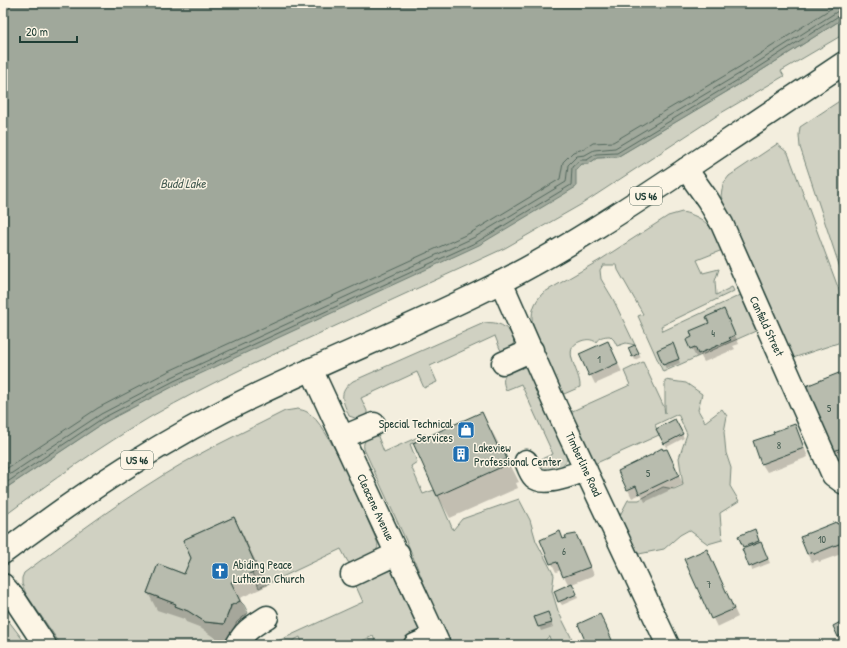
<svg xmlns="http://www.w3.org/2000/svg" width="847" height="648" font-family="'Patrick Hand',sans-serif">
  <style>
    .green { fill: #d0d1c2; stroke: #78877b }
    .water { fill: #a0a89b; stroke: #6c7d72 }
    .shadow { fill: #0003 }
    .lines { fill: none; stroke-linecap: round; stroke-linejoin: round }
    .shore { stroke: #53685d; stroke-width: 1 }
    .building { fill: #b8bcae; stroke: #1f3d34 }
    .minor-casing { stroke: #1f3d34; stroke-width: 25 }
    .major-casing { stroke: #1f3d34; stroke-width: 25 }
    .minor { stroke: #fcf5e5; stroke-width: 22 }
    .major { stroke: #fcf5e5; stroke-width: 22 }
    .labels { text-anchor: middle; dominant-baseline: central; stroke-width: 3; stroke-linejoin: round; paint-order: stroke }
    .number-label { font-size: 10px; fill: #455d52 }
    .shield { fill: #fcf5e5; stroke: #617469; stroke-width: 1 }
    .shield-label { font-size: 11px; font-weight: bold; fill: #1f3d34 }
    .street-label { font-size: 12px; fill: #1f3d34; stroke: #fcf5e5 }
    .poi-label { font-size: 12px; fill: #1f3d34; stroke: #fcf5e5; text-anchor: start }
    .water-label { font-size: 13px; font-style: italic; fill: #465d53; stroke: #fcf5e5 }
  </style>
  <rect width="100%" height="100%" fill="#f3eede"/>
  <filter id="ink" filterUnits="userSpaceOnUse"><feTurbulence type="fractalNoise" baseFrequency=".025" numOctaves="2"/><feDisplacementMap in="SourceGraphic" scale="8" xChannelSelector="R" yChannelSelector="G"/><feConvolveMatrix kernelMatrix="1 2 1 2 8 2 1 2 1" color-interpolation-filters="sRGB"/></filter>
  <g filter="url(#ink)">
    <path class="green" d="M844,18V34L781,71L784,76L721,113L582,204L505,248L244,368C213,383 182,399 152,416C100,447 51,481 3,517V490L105,422L576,169L582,164H588L597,158L617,157L748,79Z
      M844,98V280L800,147L799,135L800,127Z
      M777,144L788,153L839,290L844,316V341L790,359L739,245L721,196L723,184L729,176Z
      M682,212C706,217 713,229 725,249L697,260L703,273L719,269L715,281L716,295L732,287L734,291L661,326L663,331L745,293L758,330L663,372L638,316L643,314L618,270L617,265H603L600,270L601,279L613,299L635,345L626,343L617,346L614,340L610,336C604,336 599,337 596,342C591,339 587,339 581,341C559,349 581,371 580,387L564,394L561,392L533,326C530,313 534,302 543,293L600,260L668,216Z
      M484,323C498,321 507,326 514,338L513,347L502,351L500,349L495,336L430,366L437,382L424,388L417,372L361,398L367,411V414L358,419L349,416C343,401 337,393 353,381Z
      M643,362L664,407L665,413V380L686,383L702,394L698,410L705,422L722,409L727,416L724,432L726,453L731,468L730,486L739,501L720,513L722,540L708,544L689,530L680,535L664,549L639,554L632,548L618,519L628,500H639L663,487L674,489L683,485L679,458L687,434L678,414L655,425L659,435L592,465L568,413L630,385L624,371Z
      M525,367L529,370L568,456C566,470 539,478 539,460L553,454L521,384L506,390C498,373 511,371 525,367Z
      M298,409C300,410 304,410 307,412C329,423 364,513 376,539C377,542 379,545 377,549C375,554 357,561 351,564L348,562L341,549L259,588L252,573L258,570L234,517L183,540L191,558L184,574L158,564L147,593L176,604L175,606L188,611L205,622L224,624L231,607L230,606L240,601L244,605L248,613L237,622L224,645H61L26,594L22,584V578L24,573C76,534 128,495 185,462C217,444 252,428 285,411Z
      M377,434L384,452L425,434L427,437L410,444L417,462L411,466L423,494L434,490L437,496L438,495L453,530L462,519L519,499L530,520L536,541L554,575L552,591L558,611L575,645H552L549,636L541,645H449L409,547L364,449C362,439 369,438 377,434Z
      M391,570L420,633L392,645H377L373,636L353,645H303L300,637L284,645H279L278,641L363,602L355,584Z
      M3,614L4,615L27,645H3Z"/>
    <path class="water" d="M3,3H844V18L748,79L617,157L597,158L588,164H582L576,169V187L479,245L176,385L105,422L3,490Z"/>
    <path class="shadow" d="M724,310L739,344L733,346L735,349L704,362L700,355L696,357L691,348L694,338Z
      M635,346L641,357L635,360L633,356Z
      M675,348L680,363L666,369L658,351Z
      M612,351L622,372L595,384L580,354Z
      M844,372V452L837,454L828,434L826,435L807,386Z
      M482,413L514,472L519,482L516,483L518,488L450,518L438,496Z
      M675,420L684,438L667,447L657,429Z
      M795,425L799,434L808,457L767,472L762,464L755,442L775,435Z
      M671,458L683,484L645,502L641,494L632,498L628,490Z
      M233,518L243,534L267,586L240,598L249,618L239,622L240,624L233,641L215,638L199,627L186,622L184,619L157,610L148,593L185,576Z
      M843,523L844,525V553L819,562L818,560L812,562L807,554L837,525Z
      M560,532L564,540L576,535L581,543L594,575L572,584L578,598L562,605L559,601L569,586L561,570L556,572L541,540Z
      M757,535L770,563L752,570L744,546Z
      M706,550L738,617L717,627L685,560Z
      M535,618H550L553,627L541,631Z
      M844,622V644L839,636Z"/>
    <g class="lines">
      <path class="shore" d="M3,471L98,408L169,371L472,232L560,179L563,162L573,152L584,149L593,143L613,142L741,66L835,6L844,3
        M3,479L101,414L172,377L475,237L566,182L568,165L577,156L585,155L594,150L615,148L744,71L838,11L844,9
        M3,485L103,418L174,381L477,242L571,185L572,167L580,160H587L596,154L617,153L746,75L840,15H844"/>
    </g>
    <path class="building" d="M724,309L735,335L729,338L731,340L698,354L695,347L690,349L686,340L692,337L690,331L709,323L706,317Z
      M608,341L618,363L589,376L579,354Z
      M673,343L679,359L663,365L657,350Z
      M635,345L639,353L632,357L628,348Z
      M844,371V447L834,451L826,430L823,431L806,386Z
      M482,412L499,449L502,448L507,459L504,460L506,465L437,496L413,443Z
      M675,419L683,434L664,444L656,429Z
      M795,424L804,448L761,464L753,441L774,434L773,432Z
      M662,448L663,450L667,449L679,475L639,494L636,486L627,490L618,471L653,454V453Z
      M234,517L258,570L231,582L240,601L230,606H231L224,624L205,622L188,611L175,606L176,604L147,593L158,564L184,574L191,558L183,540Z
      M836,522L837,524L843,522L844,542L814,554L813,552L807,554L800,537L806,535V534Z
      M755,529L759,541L743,547L738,536Z
      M560,531L563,539L566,538L565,536L576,534L590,567L563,577L557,562L550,564L540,540Z
      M761,542L768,559L749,567L742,549Z
      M707,549L734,609L711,619L684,559Z
      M572,583L577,594L558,602L554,591Z
      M548,612L552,623L538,627L534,617Z
      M600,614L606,626L614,645H587L578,624Z
      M844,620V633L838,637L833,626Z"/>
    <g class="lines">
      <defs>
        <path id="minor" d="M686,169L708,200L722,224L833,475L844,483
          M501,282L556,407L668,645
          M503,363L532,350
          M311,369L439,645
          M343,437L374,424
          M526,461C528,466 530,473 534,477C545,487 574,474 586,470
          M352,575L398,553
          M3,585L14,598L45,645
          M237,645C245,630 253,626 267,617
          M415,645L435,636"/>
        <path id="major" d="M3,553C83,493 165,438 256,395C337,356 421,323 501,282C567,248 628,208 689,167C741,132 792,98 844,63"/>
      </defs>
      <use href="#minor" class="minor-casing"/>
      <use href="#major" class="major-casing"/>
      <use href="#minor" class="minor"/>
      <use href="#major" class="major"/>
    </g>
  </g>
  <defs>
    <symbol id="shop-square" viewBox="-11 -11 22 22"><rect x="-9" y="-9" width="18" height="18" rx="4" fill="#1f6fb2" stroke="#fcf5e5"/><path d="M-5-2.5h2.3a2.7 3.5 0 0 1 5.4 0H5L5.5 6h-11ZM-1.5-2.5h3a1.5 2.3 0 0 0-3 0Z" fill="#fff"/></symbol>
    <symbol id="building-square" viewBox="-11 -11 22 22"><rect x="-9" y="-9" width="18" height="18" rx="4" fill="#1f6fb2" stroke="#fcf5e5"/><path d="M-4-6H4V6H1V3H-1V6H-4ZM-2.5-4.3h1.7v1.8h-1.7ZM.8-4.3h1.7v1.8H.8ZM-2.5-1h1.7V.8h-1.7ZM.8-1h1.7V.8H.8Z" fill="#fff"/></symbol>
    <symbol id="church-square" viewBox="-11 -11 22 22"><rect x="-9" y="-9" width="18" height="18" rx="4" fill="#1f6fb2" stroke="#fcf5e5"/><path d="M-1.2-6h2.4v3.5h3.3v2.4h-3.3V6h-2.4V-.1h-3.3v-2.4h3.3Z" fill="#fff"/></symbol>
  </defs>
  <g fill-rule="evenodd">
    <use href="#shop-square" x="456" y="420" width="20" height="20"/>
    <use href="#building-square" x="451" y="444" width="20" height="20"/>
    <use href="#church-square" x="210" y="561" width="20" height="20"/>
  </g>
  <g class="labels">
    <g class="number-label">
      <text x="713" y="333">4</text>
      <text x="599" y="359">1</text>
      <text x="829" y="408">5</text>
      <text x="779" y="445">8</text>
      <text x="648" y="473">5</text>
      <text x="822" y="539">10</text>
      <text x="564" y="551">6</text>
      <text x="709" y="584">7</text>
    </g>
    <g class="shield">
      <rect x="630" y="187" width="32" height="18" rx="3"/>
      <rect x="121" y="451" width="32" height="18" rx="3"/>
    </g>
    <g class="shield-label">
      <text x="646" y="196">US 46</text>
      <text x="137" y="460">US 46</text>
    </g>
    <g class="street-label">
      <text transform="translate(767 326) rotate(65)">Canfield Street</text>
      <text transform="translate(584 464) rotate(65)">Timberline Road</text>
      <text transform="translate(376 507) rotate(65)">Cleacene Avenue</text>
    </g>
    <g class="poi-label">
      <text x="453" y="423" text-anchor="end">Special Technical<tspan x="453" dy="14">Services</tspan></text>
      <text x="474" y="447">Lakeview<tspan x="474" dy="14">Professional Center</tspan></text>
      <text x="233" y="564">Abiding Peace<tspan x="233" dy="14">Lutheran Church</tspan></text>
    </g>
    <g class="water-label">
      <text x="183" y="183">Budd Lake</text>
    </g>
  </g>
  <rect width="847" height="648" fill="none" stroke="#fcf5e5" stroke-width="16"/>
  <rect x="8" y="8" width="831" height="632" fill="none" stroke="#1f3d34" stroke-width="1.5" filter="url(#ink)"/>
  <path d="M20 36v6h57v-6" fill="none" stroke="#1f3d34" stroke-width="2"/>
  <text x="26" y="36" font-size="12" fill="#1f3d34" stroke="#fcf5e5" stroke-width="3" paint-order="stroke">20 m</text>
</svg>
